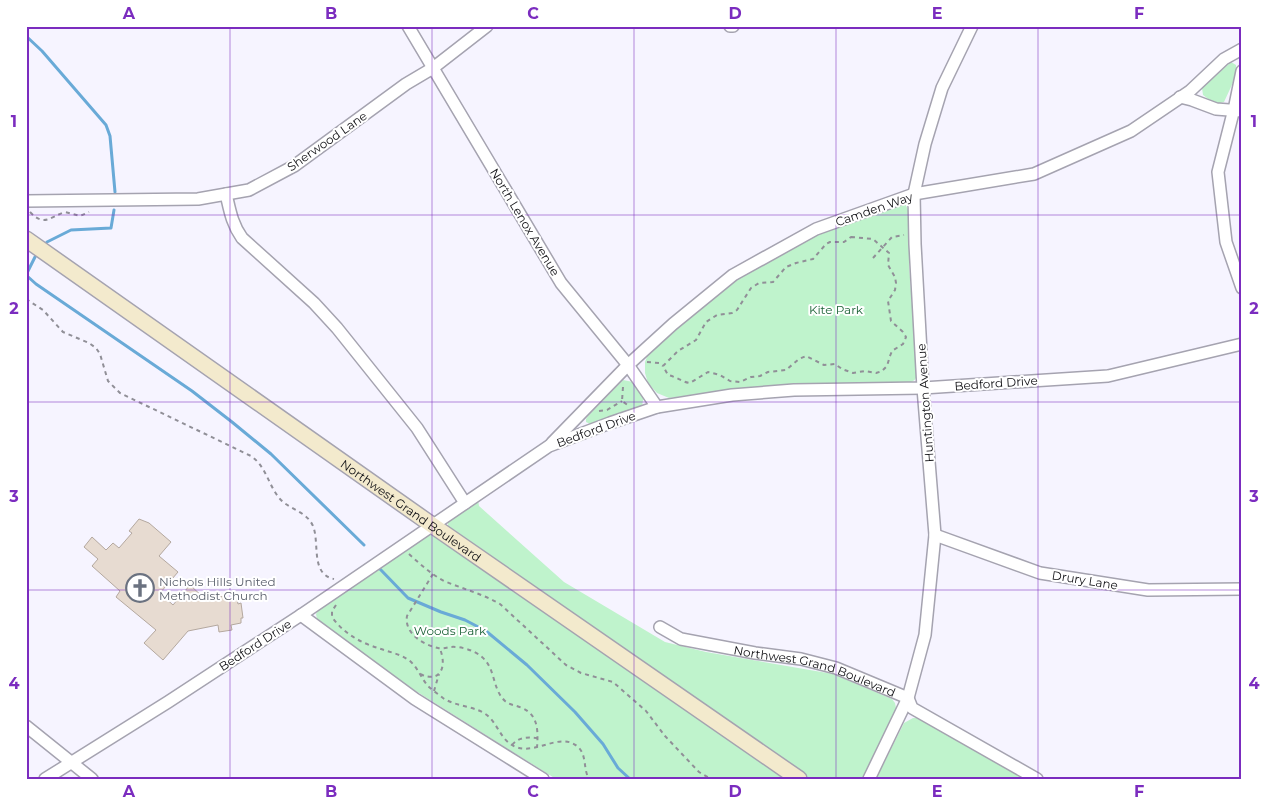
<svg xmlns="http://www.w3.org/2000/svg" width="1268" height="805" font-family="Montserrat,sans-serif">
  <style>
    .green { fill: #bff3cc }
    .lines { fill: none; stroke-linecap: round; stroke-linejoin: round }
    .stream { stroke: #69aad7; stroke-width: 3 }
    .building { fill: #e7dbd1; stroke: #b4a89f }
    .street-casing { stroke: #a5a3b0; stroke-width: 14 }
    .secondary-casing { stroke: #a5a3b0; stroke-width: 18 }
    .path { stroke: #908f97; stroke-width: 2; stroke-dasharray: 4 4; stroke-linecap: butt }
    .street { stroke: #fff; stroke-width: 11 }
    .secondary { stroke: #f3eacd; stroke-width: 15 }
    .grid { fill: none; stroke: #7b2cbf; stroke-width: 1; stroke-opacity: 0.55 }
    .labels { text-anchor: middle; dominant-baseline: central; stroke-width: 4; stroke-linejoin: round; paint-order: stroke }
    .street-label { font-size: 12px; fill: #0f0f13; stroke: #fff }
    .park-label { font-size: 12px; fill: #1b6236; stroke: #fff }
    .worship-label { font-size: 12px; fill: #5b616d; stroke: #fff; text-anchor: start }
    .neatline { fill: none; stroke: #7b2cbf; stroke-width: 2 }
    .grid-label { font-size: 16px; text-anchor: middle; font-weight: bold; fill: #7b2cbf }
  </style>
  <rect width="100%" height="100%" fill="#f6f4ff"/>
  <path class="green" d="M1231,62L1236,65V76L1224,102L1215,104L1203,95L1202,88Z
    M900,204H905L910,213L909,264L917,374C916,380 914,381 909,383L729,390L669,398L657,393L648,383L645,373V362L648,354L713,296L771,256L823,231Z
    M623,380L633,382L644,395L642,406L590,424L586,422V419L588,416Z
    M478,500L479,506L564,582L665,642L706,652L833,674L892,699L895,703L896,708L864,779H811L448,528V521Z
    M432,533L787,779H556L411,688L317,619L316,614L319,609L380,569L425,534Z
    M913,718H919L1026,779H876L904,723Z"/>
  <g class="lines">
    <path class="stream" d="M26,36L42,51L106,125L110,136L115,192
      M47,242L71,230L111,228L114,210
      M35,257L26,275L36,284L192,391L232,422L271,454L364,545
      M380,569L408,598L441,612L465,620L486,631L527,665L575,712L603,744L618,768L630,779"/>
  </g>
  <path class="building" d="M139,519L149,523L171,542L159,556L178,572L160,593L173,605L190,585L205,599L226,596L227,601L237,599L238,604L241,603L243,618H241V623L231,625L232,630L219,632L218,625L188,631L163,660L144,643L156,630L116,597L120,591L92,566L98,559L84,547L92,537L106,550L113,543L119,548L132,533L129,531Z"/>
  <g class="lines">
    <defs>
      <g id="street">
        <path d="M408,26L561,283L628,365L657,407"/>
        <path d="M730,26H733"/>
        <path d="M1242,71L1235,105L1218,172L1226,242L1242,288"/>
        <path d="M1180,97L1192,100L1216,109L1242,111"/>
        <path d="M226,194C230,211 232,224 242,238L314,303L337,328L417,428L465,503"/>
        <path d="M26,201L198,199L249,190L294,166L406,84L433,68L487,26"/>
        <path d="M552,443L628,365L673,324L733,275L816,229L914,194L1034,174L1131,131L1190,91L1224,59L1242,49"/>
        <path d="M935,535L1040,573L1148,590L1242,589"/>
        <path d="M301,615L415,699L543,779"/>
        <path id="s1" d="M660,627L681,639L755,653L801,659L836,668L908,698L912,708L1037,779"/>
        <path d="M26,726L92,779"/>
        <path d="M45,779L168,702L301,615L549,446L610,423L657,407L732,395L794,390L923,388L1108,376L1242,344"/>
        <path d="M869,779L908,698L925,635L935,535L923,388L915,244L914,194L925,144L942,88L972,26"/>
      </g>
      <g id="secondary">
        <path id="s2" d="M26,239L432,525L799,779"/>
      </g>
    </defs>
    <use href="#street" class="street-casing"/>
    <use href="#secondary" class="secondary-casing"/>
    <path class="path" d="M30,212C44,227 50,217 65,212L80,216L89,212
      M851,237L873,239L889,253L888,265L895,277L896,283L895,290L888,301L891,321L903,332L906,337L903,344L892,351L890,356L887,366L882,371L876,373L865,371L853,373L842,369L835,364L824,365L806,356L799,359L786,370L768,372L760,376L751,377L740,382L730,381L720,375L708,372L690,383C682,382 677,377 668,375L663,366L678,351L696,340L706,322L717,315L732,313L737,310L751,288L759,283L773,282L786,267L796,263L813,259L826,244L830,242H844Z
      M873,258L892,237L904,235
      M26,299L43,310L63,332L89,343L96,348L100,354L108,381L120,393L251,456C267,467 268,486 281,500C291,510 307,512 313,526C320,543 310,574 334,579
      M647,362L659,363L663,366
      M623,387L622,401L629,406
      M599,411L607,410L622,401
      M409,554C420,564 431,574 444,581C463,589 483,594 500,604L566,665L581,673L613,682L646,711L665,736L699,772L711,779
      M433,574L407,616C404,633 423,645 438,648C442,649 446,648 450,647C460,646 474,650 482,657C496,669 492,689 505,701C509,705 516,705 522,708C539,715 538,732 537,748
      M336,605L332,611V617C343,633 361,643 378,648C389,652 401,654 410,661C418,668 421,678 428,686C432,690 438,694 443,698C456,707 477,706 488,716C499,726 501,741 516,747C536,755 561,731 578,747C587,755 583,769 589,779
      M420,674C441,684 447,666 440,649
      M434,691L439,674
      M512,745C519,737 527,737 537,738
      M742,779H748
      M946,779H957"/>
    <use href="#street" class="street"/>
    <use href="#secondary" class="secondary"/>
  </g>
  <path class="grid" d="M230,26V779M432,26V779M634,26V779M836,26V779M1038,26V779M26,215H1242M26,402H1242M26,590H1242"/>
  <defs>
    <symbol id="church-ring" viewBox="-11 -11 22 22"><circle r="9.5" fill="#fff" stroke="#6b7280" stroke-width="1.5"/><path d="M-1.2-6h2.4v3.5h3.3v2.4h-3.3V6h-2.4V-.1h-3.3v-2.4h3.3Z" fill="#6b7280"/></symbol>
  </defs>
  <g fill-rule="evenodd">
    <use href="#church-ring" x="124" y="572" width="32" height="32"/>
  </g>
  <g class="labels">
    <g class="street-label">
      <text transform="translate(327 141) rotate(-35)">Sherwood Lane</text>
      <text transform="translate(874 209) rotate(-19)">Camden Way</text>
      <text transform="translate(525 222) rotate(59)">North Lenox Avenue</text>
      <text transform="translate(996 383) rotate(-4)">Bedford Drive</text>
      <text transform="translate(925 403) rotate(-94)">Huntington Avenue</text>
      <text transform="translate(596 429) rotate(-20)">Bedford Drive</text>
      <text stroke="none"><textPath href="#s2" startOffset="471">Northwest Grand Boulevard</textPath></text>
      <text transform="translate(1085 580) rotate(9)">Drury Lane</text>
      <text transform="translate(255 645) rotate(-33)">Bedford Drive</text>
      <text stroke="none"><textPath href="#s1" startOffset="162">Northwest Grand Boulevard</textPath></text>
    </g>
    <g class="park-label">
      <text x="836" y="309">Kite Park</text>
      <text x="450" y="630">Woods Park</text>
    </g>
    <g class="worship-label">
      <text x="159" y="581">Nichols Hills United<tspan x="159" dy="14">Methodist Church</tspan></text>
    </g>
  </g>
  <rect width="1268" height="805" fill="none" stroke="#ffffff" stroke-width="55"/>
  <rect x="28" y="28" width="1212" height="750" class="neatline"/>
  <g class="grid-label">
    <text x="129" y="19">A</text>
    <text x="331" y="19">B</text>
    <text x="533" y="19">C</text>
    <text x="735" y="19">D</text>
    <text x="937" y="19">E</text>
    <text x="1139" y="19">F</text>
    <text x="14" y="127">1</text>
    <text x="1254" y="127">1</text>
    <text x="14" y="314">2</text>
    <text x="1254" y="314">2</text>
    <text x="14" y="502">3</text>
    <text x="1254" y="502">3</text>
    <text x="14" y="689">4</text>
    <text x="1254" y="689">4</text>
    <text x="129" y="797">A</text>
    <text x="331" y="797">B</text>
    <text x="533" y="797">C</text>
    <text x="735" y="797">D</text>
    <text x="937" y="797">E</text>
    <text x="1139" y="797">F</text>
  </g>
</svg>
